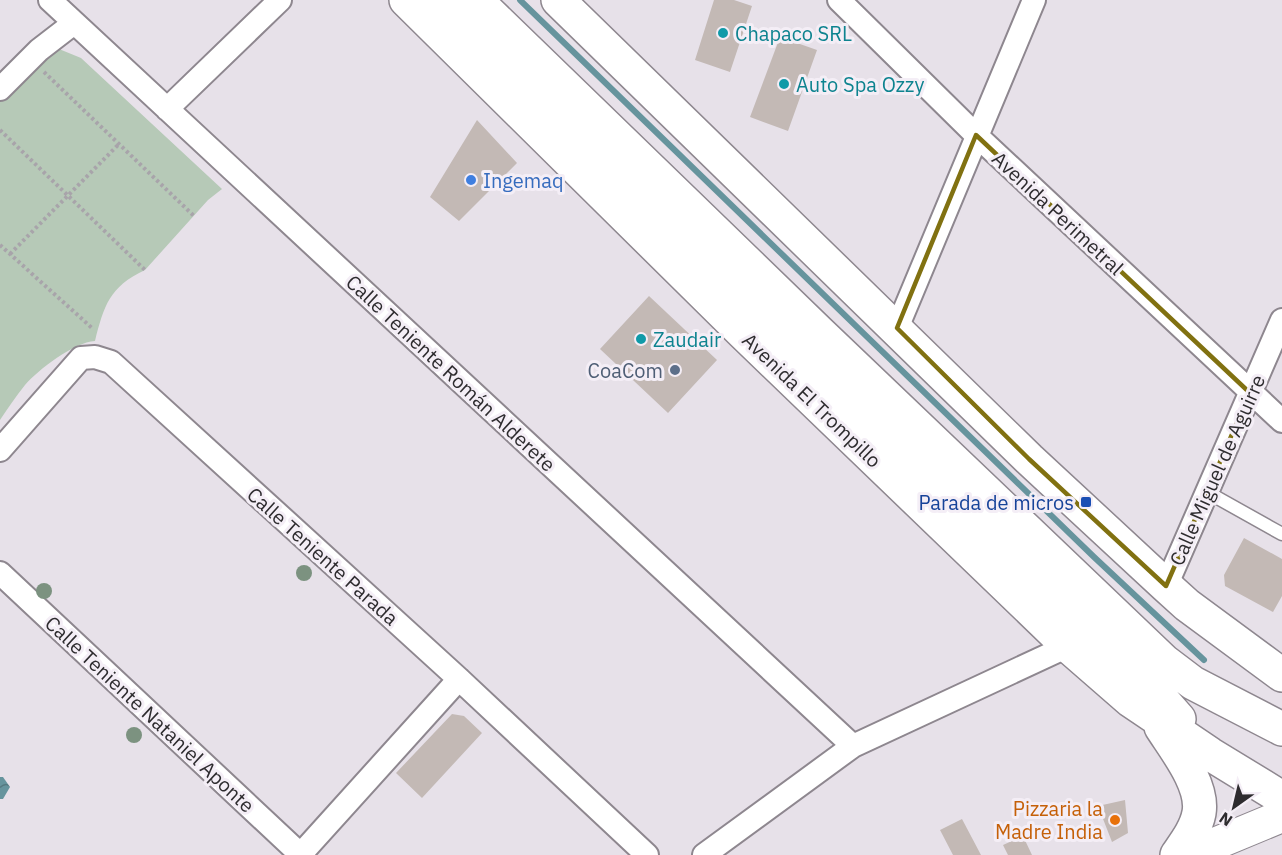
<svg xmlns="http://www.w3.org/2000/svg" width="1282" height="855" font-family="'IBM Plex Sans',sans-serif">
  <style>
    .green { fill: #b6c9b7 }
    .water { fill: url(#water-waves) }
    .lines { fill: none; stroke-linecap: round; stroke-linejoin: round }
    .stream { stroke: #66949d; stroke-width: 6 }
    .building { fill: #c3b9b5 }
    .lane-casing { stroke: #8e878f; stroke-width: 15 }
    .street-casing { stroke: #8e878f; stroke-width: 26 }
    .secondary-casing { stroke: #8e878f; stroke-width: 34 }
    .primary-casing { stroke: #8e878f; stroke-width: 36 }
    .path { stroke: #a8a4aa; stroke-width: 4; stroke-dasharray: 3 3; stroke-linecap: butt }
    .lane { stroke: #fff; stroke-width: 12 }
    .street { stroke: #fff; stroke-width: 22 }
    .secondary { stroke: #fff; stroke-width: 32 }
    .primary { stroke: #fff; stroke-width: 33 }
    .tree { fill: #7c9280 }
    .marked { fill: none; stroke: #817111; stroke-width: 4.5; stroke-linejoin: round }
    .culture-dot { fill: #0f9aa8; stroke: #f4eef6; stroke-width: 2 }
    .shop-dot { fill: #3f7fe0; stroke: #f4eef6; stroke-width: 2 }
    .service-dot { fill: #5c6f8a; stroke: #f4eef6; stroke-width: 2 }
    .transit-dot { fill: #1a4fb4; stroke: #f4eef6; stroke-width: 2 }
    .food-dot { fill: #e8710a; stroke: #f4eef6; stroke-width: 2 }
    .labels { text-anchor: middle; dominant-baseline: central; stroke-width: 6; stroke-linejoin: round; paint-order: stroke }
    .culture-label { font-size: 20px; fill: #0d838f; stroke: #f4eef6; text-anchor: start }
    .shop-label { font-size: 20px; fill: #366cbe; stroke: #f4eef6; text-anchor: start }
    .street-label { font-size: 20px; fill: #2e2c2f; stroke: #f4eef6 }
    .service-label { font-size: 20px; fill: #4e5e75; stroke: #f4eef6; text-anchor: end }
    .transit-label { font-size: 20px; fill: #164399; stroke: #f4eef6; text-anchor: end }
    .food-label { font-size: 20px; fill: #c56008; stroke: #f4eef6; text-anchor: end }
  </style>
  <defs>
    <pattern id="water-waves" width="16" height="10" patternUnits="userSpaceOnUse" patternTransform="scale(1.5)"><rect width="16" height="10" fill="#66949d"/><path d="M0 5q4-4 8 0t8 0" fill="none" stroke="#547980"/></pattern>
  </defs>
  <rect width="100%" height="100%" fill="#e7e1e9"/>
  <path class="green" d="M59,49L81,58L222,189L208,200L145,270C109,287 104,306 95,341C74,342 38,370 25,385C16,396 8,408 0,420V99L47,52Z"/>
  <path class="water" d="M0,777H3L10,787L3,799H0Z"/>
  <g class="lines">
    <path class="stream" d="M520,0L1094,557L1204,660"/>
  </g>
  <path class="building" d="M714,0H734L752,6L730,72L695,60Z
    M780,37L817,50L788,131L750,117Z
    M477,120L517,163L459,221L430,197Z
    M649,296L717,360L668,413L600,349Z
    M1244,538L1282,559V596L1273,612L1225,586L1224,575Z
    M452,714L464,716L482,733L422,798L396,773Z
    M1125,800L1128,833L1112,842L1098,806Z
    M962,819L981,855H953L940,830Z
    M1023,836L1032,855H1008L1003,845Z"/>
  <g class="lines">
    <defs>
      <path id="lane" d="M1207,492L1282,534"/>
      <path id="street" d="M50,0L853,746
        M839,0L976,135L1282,421
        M0,89L39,50L74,23
        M167,109L280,0
        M897,328L1034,0
        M0,450L81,358L95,357L111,362L459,679L647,855
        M0,573L301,855
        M1166,586L1282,320
        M300,855L459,679
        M704,855L853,746L1068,646"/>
      <path id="secondary" d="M1188,855L1282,816"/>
      <path id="primary" d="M406,0L743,333L1068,646L1130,700L1210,754L1282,798
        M443,0L764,313L1136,670L1179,719
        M476,0L819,332L1164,661L1193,683L1282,729
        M558,0L1029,459L1166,586L1187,605L1282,675
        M1161,727C1175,749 1204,785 1199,813C1196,829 1186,842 1177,855"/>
    </defs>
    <use href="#lane" class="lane-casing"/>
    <use href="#street" class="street-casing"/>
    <use href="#secondary" class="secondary-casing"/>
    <use href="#primary" class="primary-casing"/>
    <path class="path" d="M44,72L194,216
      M0,130L145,270
      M0,245L92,328
      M10,254L119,144"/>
    <use href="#lane" class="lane"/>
    <use href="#street" class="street"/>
    <use href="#secondary" class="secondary"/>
    <use href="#primary" class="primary"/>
  </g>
  <g class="tree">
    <circle cx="304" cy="573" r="8"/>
    <circle cx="44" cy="591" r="8"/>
    <circle cx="134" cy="735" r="8"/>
  </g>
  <path class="marked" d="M976,135L1250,393L1166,586L1029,459L897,328Z"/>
  <g class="culture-dot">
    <circle cx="723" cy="33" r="6"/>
    <circle cx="784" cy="84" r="6"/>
    <circle cx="641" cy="339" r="6"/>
  </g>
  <circle class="shop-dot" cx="471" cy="180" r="6"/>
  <circle class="service-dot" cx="675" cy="370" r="6"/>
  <rect class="transit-dot" x="1080" y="496" width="12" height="12" rx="3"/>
  <circle class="food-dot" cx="1115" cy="820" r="6"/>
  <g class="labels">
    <g class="culture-label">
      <text x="735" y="33">Chapaco SRL</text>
      <text x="796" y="84">Auto Spa Ozzy</text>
      <text x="653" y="339">Zaudair</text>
    </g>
    <g class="shop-label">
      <text x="483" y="180">Ingemaq</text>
    </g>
    <g class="street-label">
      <text transform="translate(1058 213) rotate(43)">Avenida Perimetral</text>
      <text transform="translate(451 373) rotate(43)">Calle Teniente Román Alderete</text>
      <text transform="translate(812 400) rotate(44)">Avenida El Trompillo</text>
      <text transform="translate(1217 470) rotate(-66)">Calle Miguel de Aguirre</text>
      <text transform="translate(323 556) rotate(42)">Calle Teniente Parada</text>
      <text transform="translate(150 714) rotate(43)">Calle Teniente Nataniel Aponte</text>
    </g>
    <g class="service-label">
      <text x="663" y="370">CoaCom</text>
    </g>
    <g class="transit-label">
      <text x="1074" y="502">Parada de micros</text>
    </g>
    <g class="food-label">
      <text x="1103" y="808">Pizzaria la<tspan x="1103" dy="23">Madre India</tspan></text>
    </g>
  </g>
  <g transform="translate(1234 807) rotate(214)" stroke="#f4eef6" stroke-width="4.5" paint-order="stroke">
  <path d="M0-4.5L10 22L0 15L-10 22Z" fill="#2e2c2f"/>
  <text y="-9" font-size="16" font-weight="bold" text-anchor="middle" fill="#2e2c2f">N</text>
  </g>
</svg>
